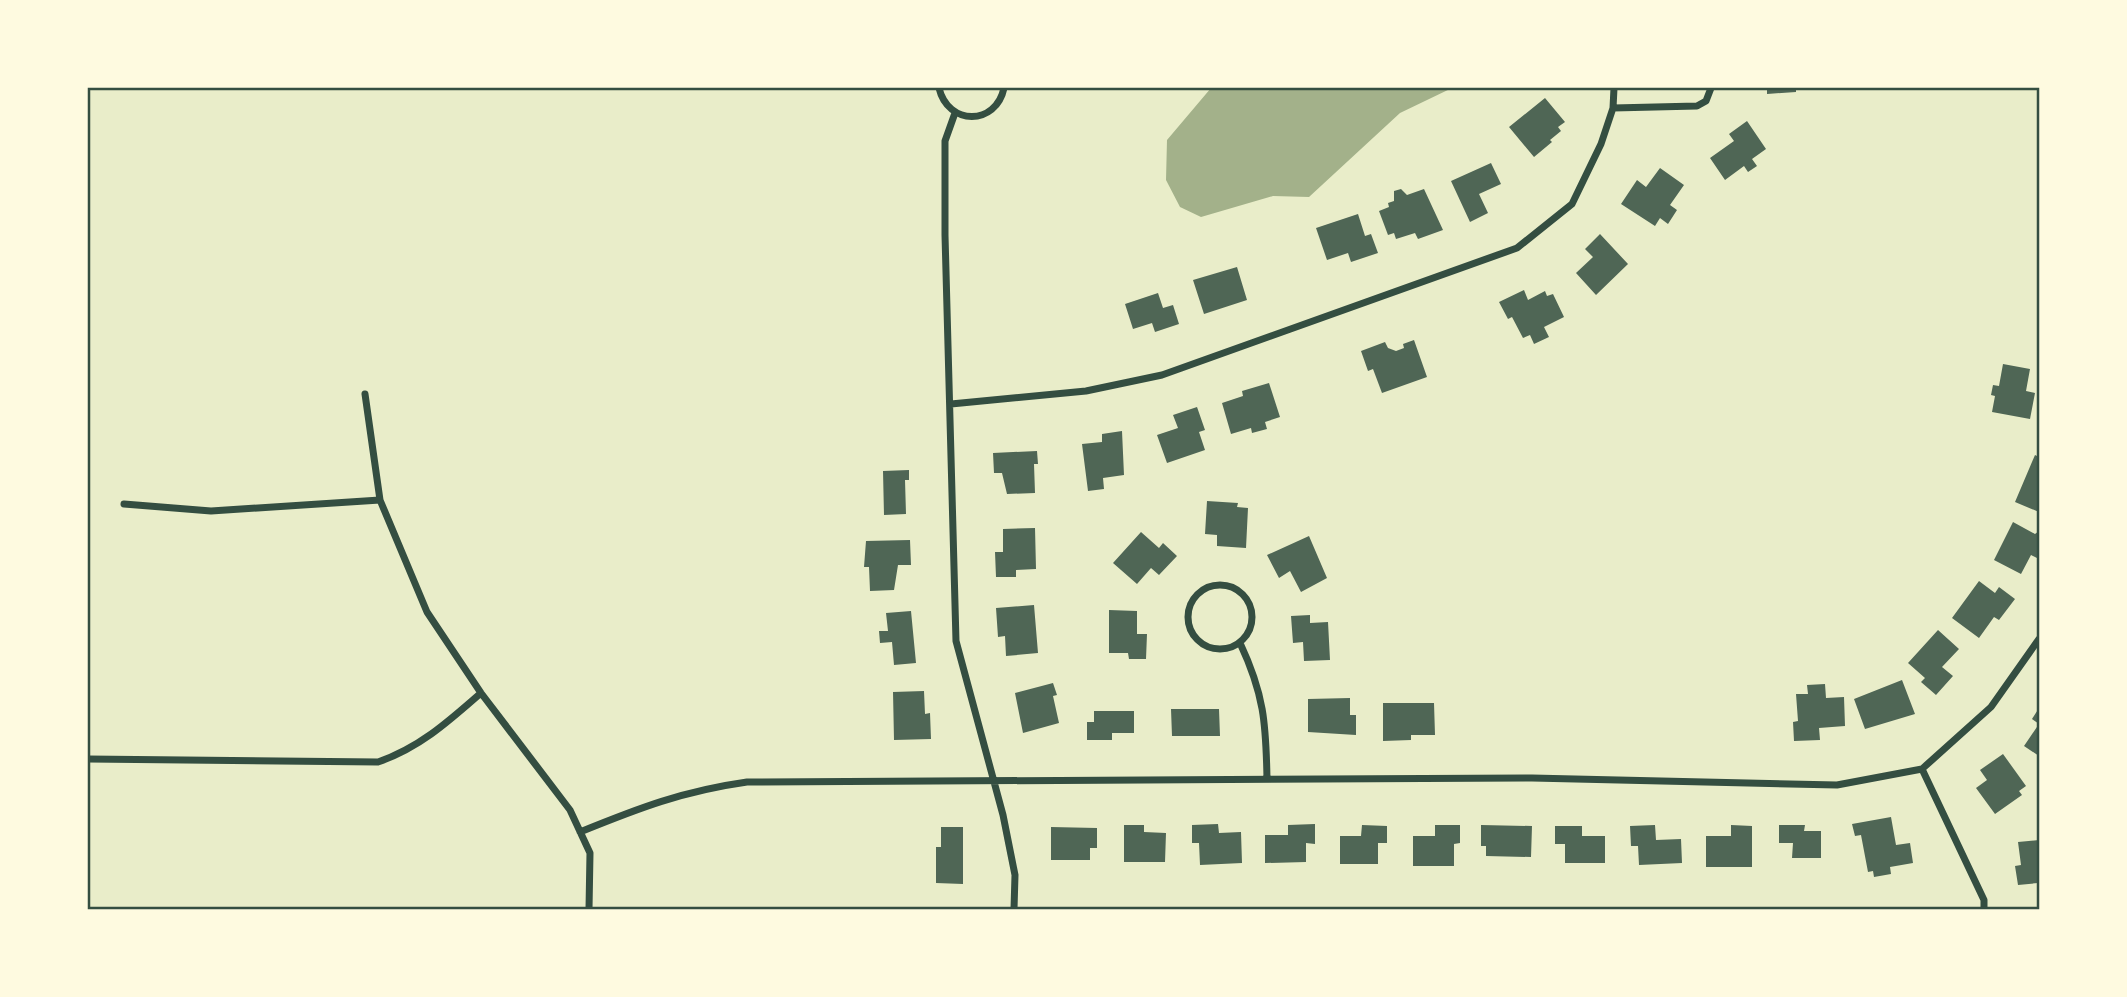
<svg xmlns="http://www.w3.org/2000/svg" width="2127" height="997" font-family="Arial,sans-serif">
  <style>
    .water { fill: #a3b18a }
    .building { fill: #4f6655 }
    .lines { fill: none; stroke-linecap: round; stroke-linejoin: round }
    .minor { stroke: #344e41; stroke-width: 7 }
    .neatline { fill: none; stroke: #344e41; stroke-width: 2.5 }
  </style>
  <rect width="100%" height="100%" fill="#e9edc9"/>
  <path class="water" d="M1211,88H1452L1400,113L1309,197L1273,196L1201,217L1180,207L1166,180L1167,140Z"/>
  <path class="building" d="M1767,88H1796V92L1767,94Z
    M1545,98L1565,122L1558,127L1561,131L1550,140L1552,142L1534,157L1509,127Z
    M1747,121L1766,149L1752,159L1757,166L1748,172L1744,166L1725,180L1710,158L1734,141L1729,134Z
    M1491,163L1501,184L1479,194L1488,213L1470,222L1451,181Z
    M1660,168L1684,185L1670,205L1677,210L1668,224L1660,218L1655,226L1621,204L1637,180L1646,187Z
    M1401,189L1407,195L1424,189L1443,230L1418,239L1415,233L1396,239L1394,233L1388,235L1379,211L1389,207L1388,203L1394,201V191Z
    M1358,214L1365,236L1371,234L1378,253L1351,262L1348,253L1327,260L1316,228Z
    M1600,234L1628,264L1596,295L1576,273L1593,257L1585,249Z
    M1237,267L1247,300L1204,314L1193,280Z
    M1524,290L1528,300L1545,291L1547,296L1553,294L1564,317L1544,327L1549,337L1534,344L1530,335L1523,338L1512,317L1508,319L1499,302Z
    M1158,293L1163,308L1173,305L1179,324L1155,332L1152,323L1133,329L1125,304Z
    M1414,340L1427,377L1382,393L1373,369L1368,371L1361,351L1385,342L1388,348L1396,351L1404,348L1403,344Z
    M2003,364L2030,369L2026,391L2035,393L2030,419L1992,412L1995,396L1991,395L1993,385L1999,386Z
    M1269,383L1280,417L1265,422L1267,429L1252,433L1251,428L1231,434L1222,403L1243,396L1242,391Z
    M1197,407L1205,430L1199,432L1205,450L1167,463L1157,435L1178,428L1173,415Z
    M1122,431L1124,475L1103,478L1104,489L1088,491L1082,444L1102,442V434Z
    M1037,451L1038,464H1034L1035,493L1007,494L1002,473H994L993,453Z
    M2035,455L2039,457V512L2015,502Z
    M909,470V480H905L906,514L884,515L883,471Z
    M1207,501L1238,503L1237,507L1248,508L1246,548L1217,546V535L1205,534Z
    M2013,522L2035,534L2039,531V559L2031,555L2021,574L1994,560Z
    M1035,528L1036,569L1016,570V577H996L995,552H1003V529Z
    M1141,532L1159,548L1163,543L1177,556L1159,575L1151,568L1137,584L1113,563Z
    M1309,536L1327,578L1301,592L1290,571L1279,578L1267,555Z
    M910,540L911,565H898L894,590L870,591L869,567H864L866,541Z
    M1979,581L1995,593L1999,587L2015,599L1999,620L1994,617L1979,638L1952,618Z
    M1034,605L1038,653L1006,656L1005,636L998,637L996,608Z
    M1109,610L1137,611V634H1147L1146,659H1129L1128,653H1109Z
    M911,611L916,663L894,665L892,642L880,643L879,631H888L886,613Z
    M1310,615V623L1328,622L1330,660L1304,661L1303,642L1293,643L1291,616Z
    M1938,630L1959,649L1942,667L1953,676L1936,695L1921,682L1925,678L1908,663Z
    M1902,680L1915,714L1865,729L1854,699Z
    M1053,683L1057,695L1053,696L1059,723L1023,733L1015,693Z
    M1825,684L1826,698L1844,697L1845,726L1819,728L1820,740L1794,741L1793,722L1798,721L1796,694H1808L1807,685Z
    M924,691L925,714L930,713L931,739L894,740L893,692Z
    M1350,698V715H1356V735L1308,732V699Z
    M1383,703H1434L1435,735H1411V740L1383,741Z
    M2039,708V756L2024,746L2039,724L2032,719Z
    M1171,709H1219L1220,736H1172Z
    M1094,711H1134V733H1112V740H1087V722H1094Z
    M2003,754L2026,786L2019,791L2022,795L1995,814L1976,788L1987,780L1980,770Z
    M1891,817L1896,845L1910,843L1913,863L1890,867L1891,874L1874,877L1873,871L1868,872L1861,835L1855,836L1852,824Z
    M1218,824L1219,833L1241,832L1242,863L1200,865L1199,843H1192V825Z
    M1315,824V844L1306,843V862L1265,863V835H1288V825Z
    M1124,825H1144V832L1166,833L1165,862H1124Z
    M1362,825L1387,826V843H1378V864H1340V836H1361Z
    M1435,825H1460V843L1454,844V866H1413V836H1435Z
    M1481,825L1532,826L1531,857L1486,856V846H1481Z
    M1655,825L1656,840L1681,839L1682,863L1639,865L1638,846H1631L1630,826Z
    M1731,825L1752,826V867H1706V836H1731Z
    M1779,825H1805L1804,831H1821V858H1792L1793,843H1779Z
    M1555,826H1582V836H1605V863H1565V844H1555Z
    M941,827H963V884L936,883V847H941Z
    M1051,827L1097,828V848H1090V860H1051Z
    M2039,840L2038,883L2018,885L2015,866L2021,865L2018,842Z"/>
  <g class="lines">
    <path class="minor" d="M939,88C948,126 996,126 1004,88
      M1613,108L1697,106L1706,101L1711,88
      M955,113L945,141V235L956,641L1003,815L1015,875L1014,909
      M365,394L380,500L427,612L481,693L570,810L590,853L589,909
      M951,404L1086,391L1162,375L1517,248L1572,204L1601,144L1613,108L1614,88
      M124,504L211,511L380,500
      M1188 617a32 32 0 1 1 64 0a32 32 0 1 1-64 0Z
      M1240,643C1264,694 1266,723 1267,779
      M88,759L378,762C419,748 448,722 481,693
      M1922,769L1984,900V909
      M580,832C639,808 683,791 747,782L1532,778L1837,785L1922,769L1991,707L2039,639"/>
  </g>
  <rect width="2127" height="997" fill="none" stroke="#fefae0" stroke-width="178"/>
  <rect x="89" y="89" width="1949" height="819" class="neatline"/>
</svg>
